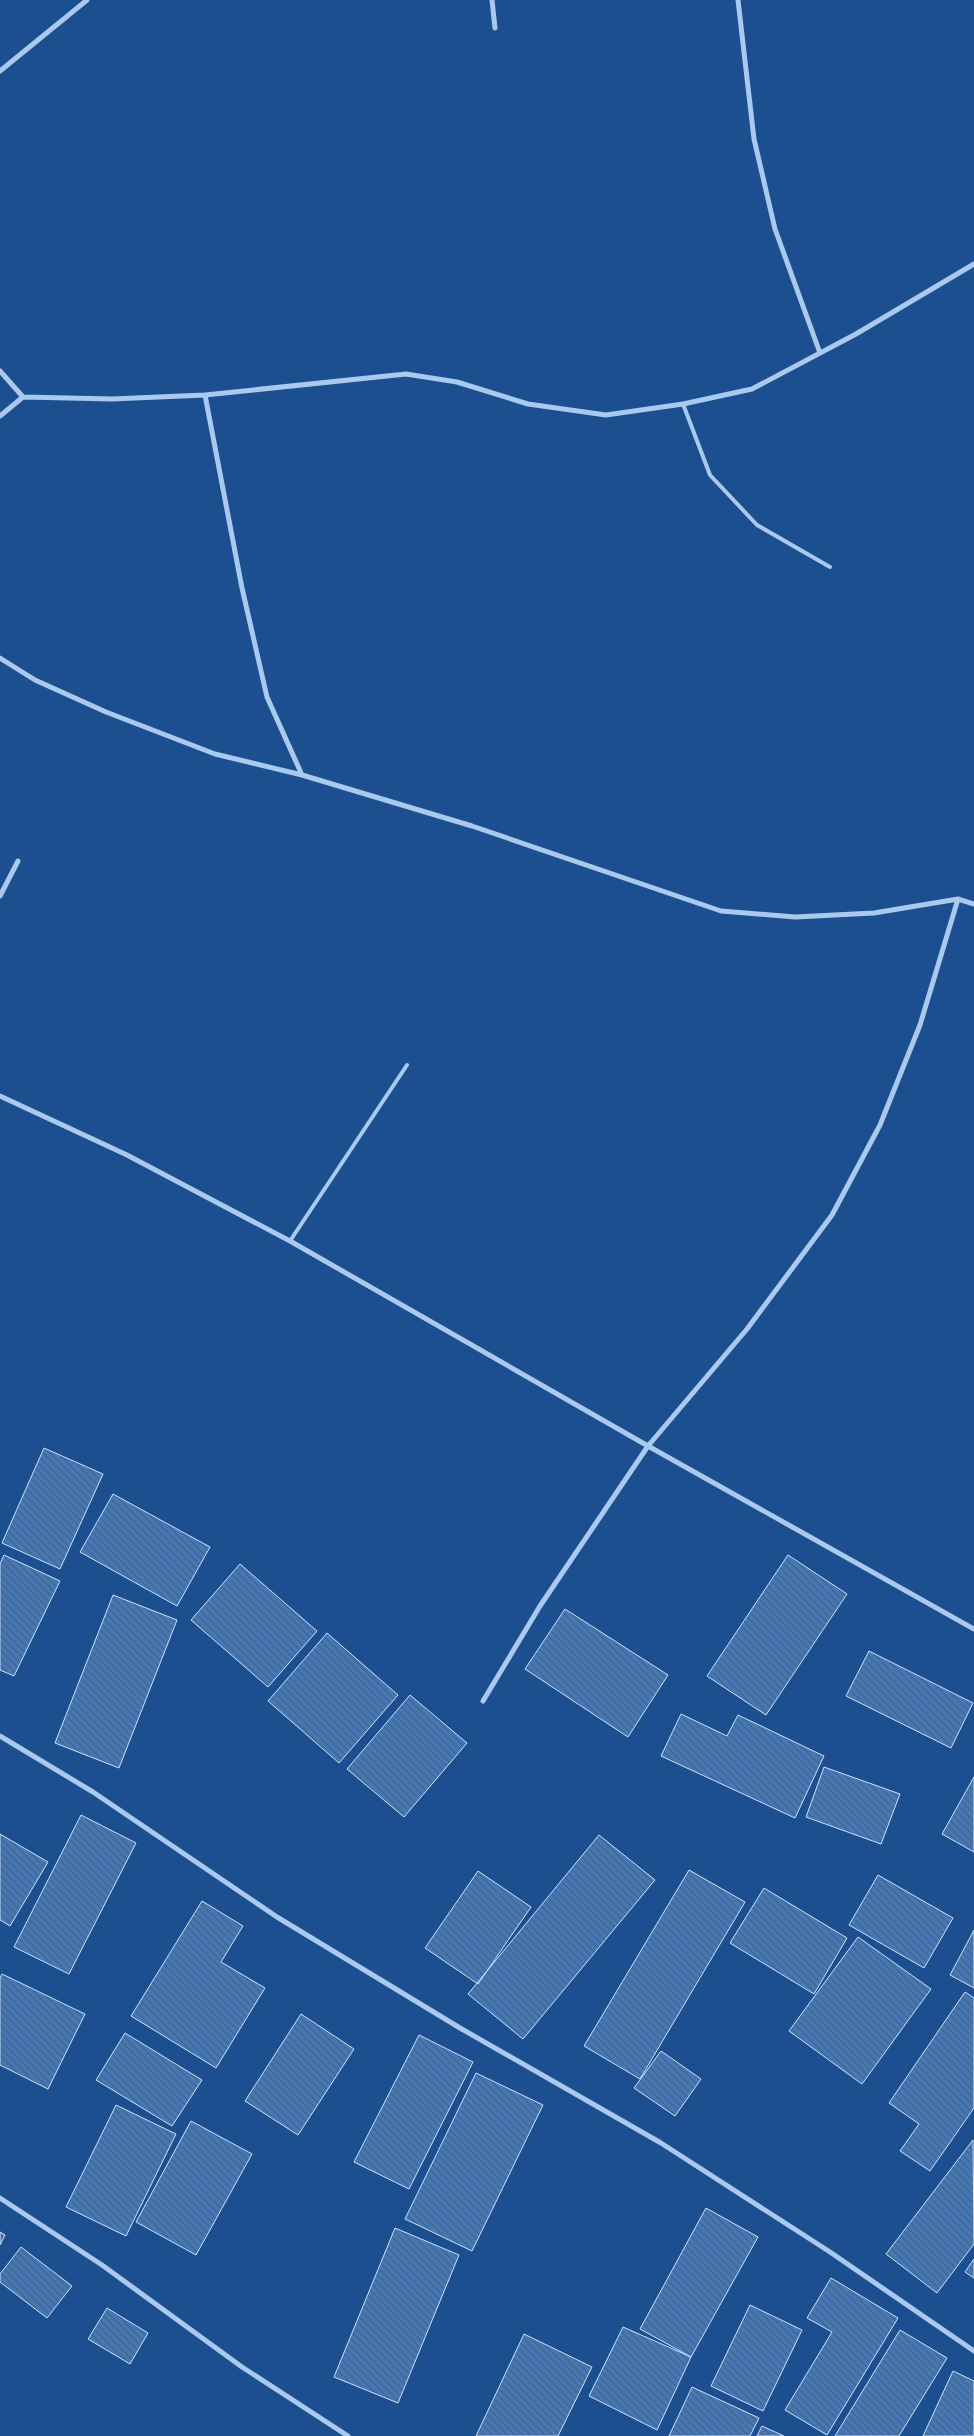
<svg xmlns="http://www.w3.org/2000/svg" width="974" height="2436" font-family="Arial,sans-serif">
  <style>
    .building { fill: url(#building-back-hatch); stroke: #cfe3fa }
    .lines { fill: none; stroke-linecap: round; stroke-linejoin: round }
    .lane { stroke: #a9c9ee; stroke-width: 4 }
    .street { stroke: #a9c9ee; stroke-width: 5 }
  </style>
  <defs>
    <pattern id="building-back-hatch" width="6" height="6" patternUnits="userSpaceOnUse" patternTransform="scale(1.25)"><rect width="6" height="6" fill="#4478b7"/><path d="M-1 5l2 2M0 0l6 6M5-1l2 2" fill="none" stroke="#486282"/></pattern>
  </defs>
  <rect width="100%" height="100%" fill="#1b4f8f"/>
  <path class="building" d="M44,1448L103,1474L60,1569L2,1543Z
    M113,1494L210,1547L177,1606L80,1552Z
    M4,1555L60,1581L14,1676L0,1670V1564Z
    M788,1555L847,1594L766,1715L707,1676Z
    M240,1564L317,1631L268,1687L191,1620Z
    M113,1595L177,1620L119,1768L55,1743Z
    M565,1609L668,1675L628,1737L525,1669Z
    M327,1633L398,1695L339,1763L268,1701Z
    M869,1651L973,1703L951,1748L846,1696Z
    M410,1695L467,1743L404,1817L347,1769Z
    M681,1714L727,1736L738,1715L824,1756L795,1818L661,1756Z
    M824,1767L900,1794L881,1844L806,1817Z
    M974,1777V1852L942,1834Z
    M81,1815L136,1843L69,1974L14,1947Z
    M0,1834L48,1862L10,1926L0,1920Z
    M599,1835L655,1880L523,2039L468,1994Z
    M689,1870L745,1902L640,2079L584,2046Z
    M478,1871L531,1907L478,1984L425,1948Z
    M878,1875L953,1918L924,1968L849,1925Z
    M764,1888L847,1938L814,1994L730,1943Z
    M202,1901L243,1926L221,1962L265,1988L216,2068L131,2016Z
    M974,1930V1988L950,1975Z
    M858,1937L931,1989L862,2084L789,2031Z
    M2,1974L85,2014L48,2089L0,2065V1978Z
    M965,1992L974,1998V2108L930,2171L900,2151L919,2124L889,2103Z
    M301,2014L354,2049L298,2135L245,2101Z
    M125,2033L202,2080L172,2126L96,2080Z
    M419,2035L473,2062L409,2189L354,2162Z
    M661,2051L701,2079L675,2116L634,2088Z
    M476,2073L543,2105L472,2251L405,2219Z
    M116,2105L176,2134L126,2236L66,2207Z
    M191,2121L252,2154L196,2255L136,2222Z
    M973,2140L974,2244L937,2293L886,2254Z
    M706,2208L758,2237L691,2357L640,2329Z
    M395,2228L459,2255L398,2403L334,2377Z
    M0,2232L5,2235L0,2245Z
    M21,2247L72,2286L47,2318L0,2282V2274Z
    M974,2259V2278L965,2272Z
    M831,2278L898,2318L827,2435L785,2410L832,2332L807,2318Z
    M750,2305L802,2330L763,2411L711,2386Z
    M107,2308L148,2333L130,2364L88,2339Z
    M623,2327L691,2357L657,2430L589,2396Z
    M900,2330L947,2358L899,2436H835Z
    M524,2334L592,2367L558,2436H476Z
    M953,2371L974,2381V2436H923Z
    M692,2387L759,2418L750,2436H669Z
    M762,2426L784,2436H757Z"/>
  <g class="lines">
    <path class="lane" d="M683,404L710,475L757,525L830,567
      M290,1241L407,1065"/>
    <path class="street" d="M492,0L495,28
      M738,0L754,139L775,229L820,353
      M0,71L87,0
      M0,371L23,397L112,399L205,395L406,374L457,382L528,404L606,415L683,404L752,389L856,334L974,264
      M205,395L242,588L267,697L302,775
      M0,416L23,397
      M0,658L35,680L106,712L215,754L302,775L472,826L721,911L795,917L874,913L958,899L974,904
      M0,896L18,861
      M0,1096L127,1155L290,1241L648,1446L974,1629
      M483,1701L540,1606L648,1446L747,1329L832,1215L880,1125L920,1025L958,899
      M0,1736L93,1792L277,1917L460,2028L661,2143L830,2252L974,2351
      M0,2198L102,2265L242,2367L348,2436"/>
  </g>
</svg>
